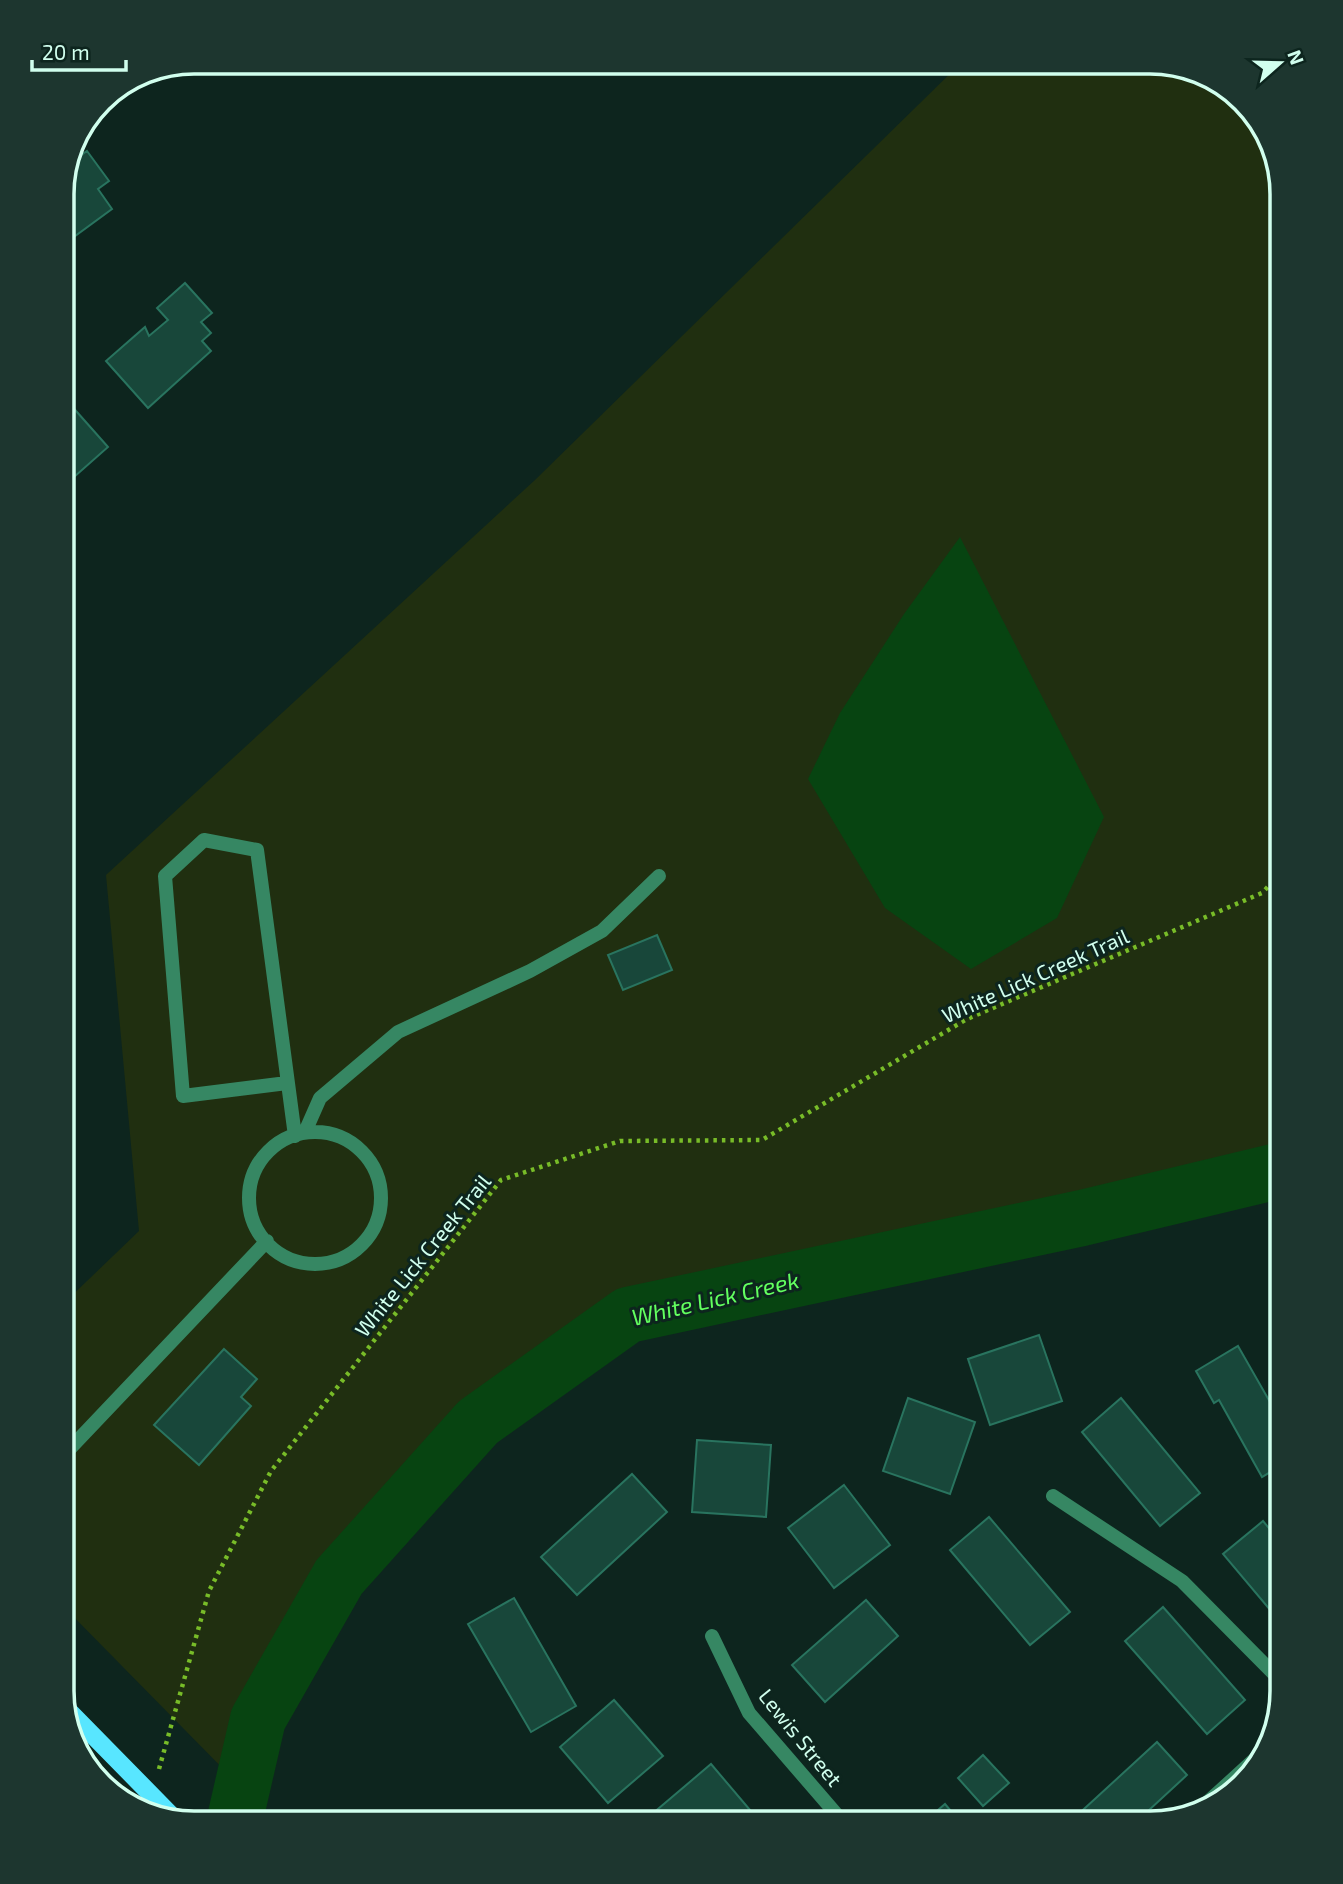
<svg xmlns="http://www.w3.org/2000/svg" width="1343" height="1884" font-family="'Exo 2',sans-serif">
  <style>
    .green { fill: #202f10 }
    .water { fill: #074411 }
    .lines { fill: none; stroke-linecap: round; stroke-linejoin: round }
    .river { stroke: #074411; stroke-width: 56 }
    .building { fill: #18473a; stroke: #29745f; stroke-width: 2 }
    .path { stroke: #78bc28; stroke-width: 4.5; stroke-dasharray: 3.5 5; stroke-linecap: butt }
    .lane { stroke: #368763; stroke-width: 14 }
    .street { stroke: #368763; stroke-width: 14 }
    .primary-bridge { stroke: #58e6ff; stroke-width: 18 }
    .labels { text-anchor: middle; dominant-baseline: central; stroke-width: 6; stroke-linejoin: round; paint-order: stroke }
    .street-label { font-size: 21px; fill: #d1ffee; stroke: #0d251e }
    .water-label { font-size: 23px; font-style: italic; fill: #62ff5f; stroke: #0d251e }
    .rim { fill: none; stroke: #d1ffee; stroke-width: 3.5 }
  </style>
  <rect width="100%" height="100%" fill="#0d251e"/>
  <path class="green" d="M963,61L1158,62L1216,79L1264,127L1282,193V1170L1082,1218L628,1315L478,1422L339,1577L258,1719L242,1788L61,1604V1306L139,1231L106,875L535,480Z"/>
  <path class="water" d="M960,537L1104,817L1057,918L971,969L885,908L808,779L840,713L904,614Z"/>
  <g class="lines">
    <path class="river" d="M234,1823L258,1719L339,1577L478,1422L628,1315L1082,1218L1282,1170"/>
  </g>
  <path class="building" d="M87,151L109,181L98,189L112,209L71,239L62,225V184L69,156L73,161Z
    M185,283L212,313L201,322L211,333L202,341L211,351L148,408L106,361L145,327L149,336L168,320L157,308Z
    M69,403L108,447L65,485L62,480V410Z
    M657,935L672,970L623,990L608,955Z
    M1039,1335L1062,1401L990,1425L968,1359Z
    M1238,1346L1282,1423V1465L1262,1477L1219,1400L1214,1403L1196,1371Z
    M224,1349L257,1379L241,1397L251,1406L199,1465L154,1425Z
    M908,1398L975,1422L950,1494L883,1471Z
    M1121,1398L1200,1493L1160,1526L1082,1432Z
    M697,1440L771,1445L766,1517L692,1512Z
    M632,1474L667,1512L577,1595L541,1557Z
    M844,1485L890,1545L834,1588L788,1528Z
    M989,1517L1070,1612L1030,1645L950,1550Z
    M1263,1521L1282,1544V1624L1223,1554Z
    M514,1598L576,1706L531,1732L468,1624Z
    M866,1600L898,1636L825,1702L792,1665Z
    M1163,1607L1245,1700L1207,1734L1125,1641Z
    M614,1700L663,1756L608,1803L560,1747Z
    M1157,1742L1187,1775L1135,1823H1074L1072,1820Z
    M983,1755L1009,1783L983,1806L958,1778Z
    M711,1764L750,1810L736,1823H647L645,1820Z
    M945,1804L961,1823H923Z"/>
  <g class="lines">
    <path class="path" d="M159,1769L209,1591L271,1471L501,1180L620,1141L762,1140L967,1019L1262,893L1282,872"/>
    <path class="lane" d="M287,1083L183,1096L165,876L204,840L257,850L295,1136
      M305,1132L320,1098L398,1032L530,971L602,931L659,876
      M249 1198a66 66 0 1 1 132 0a66 66 0 1 1-132 0Z
      M61,1458L267,1241"/>
    <path class="street" d="M1053,1496L1182,1581L1282,1682
      M712,1636L749,1713L844,1823
      M1199,1810L1266,1749"/>
    <path class="primary-bridge" d="M67,1709L175,1819"/>
  </g>
  <g class="labels">
    <g class="street-label">
      <text transform="translate(1035 975) rotate(-24)">White Lick Creek Trail</text>
      <text transform="translate(422 1255) rotate(-51)">White Lick Creek Trail</text>
      <text transform="translate(801 1737) rotate(51)">Lewis Street</text>
    </g>
    <g class="water-label">
      <text transform="translate(715 1298) rotate(-13)">White Lick Creek</text>
    </g>
  </g>
  <path d="M0 0H1343V1884H0ZM194 74H1150A120 120 0 0 1 1270 194V1691A120 120 0 0 1 1150 1811H194A120 120 0 0 1 74 1691V194A120 120 0 0 1 194 74Z" fill="#1d362f" fill-rule="evenodd"/>
  <path class="rim" d="M194 74H1150A120 120 0 0 1 1270 194V1691A120 120 0 0 1 1150 1811H194A120 120 0 0 1 74 1691V194A120 120 0 0 1 194 74Z"/>
  <g transform="translate(1280 63) rotate(70)" stroke="#0d251e" stroke-width="5" paint-order="stroke">
  <path d="M0-5L12 26L0 18L-12 26Z" fill="#d1ffee"/>
  <text y="-10" font-size="19" font-weight="bold" text-anchor="middle" fill="#d1ffee">N</text>
  </g>
  <path d="M32 60v10h94v-10" fill="none" stroke="#d1ffee" stroke-width="3.5"/>
  <text x="42" y="60" font-size="21" fill="#d1ffee" stroke="#0d251e" stroke-width="5" paint-order="stroke">20 m</text>
</svg>
